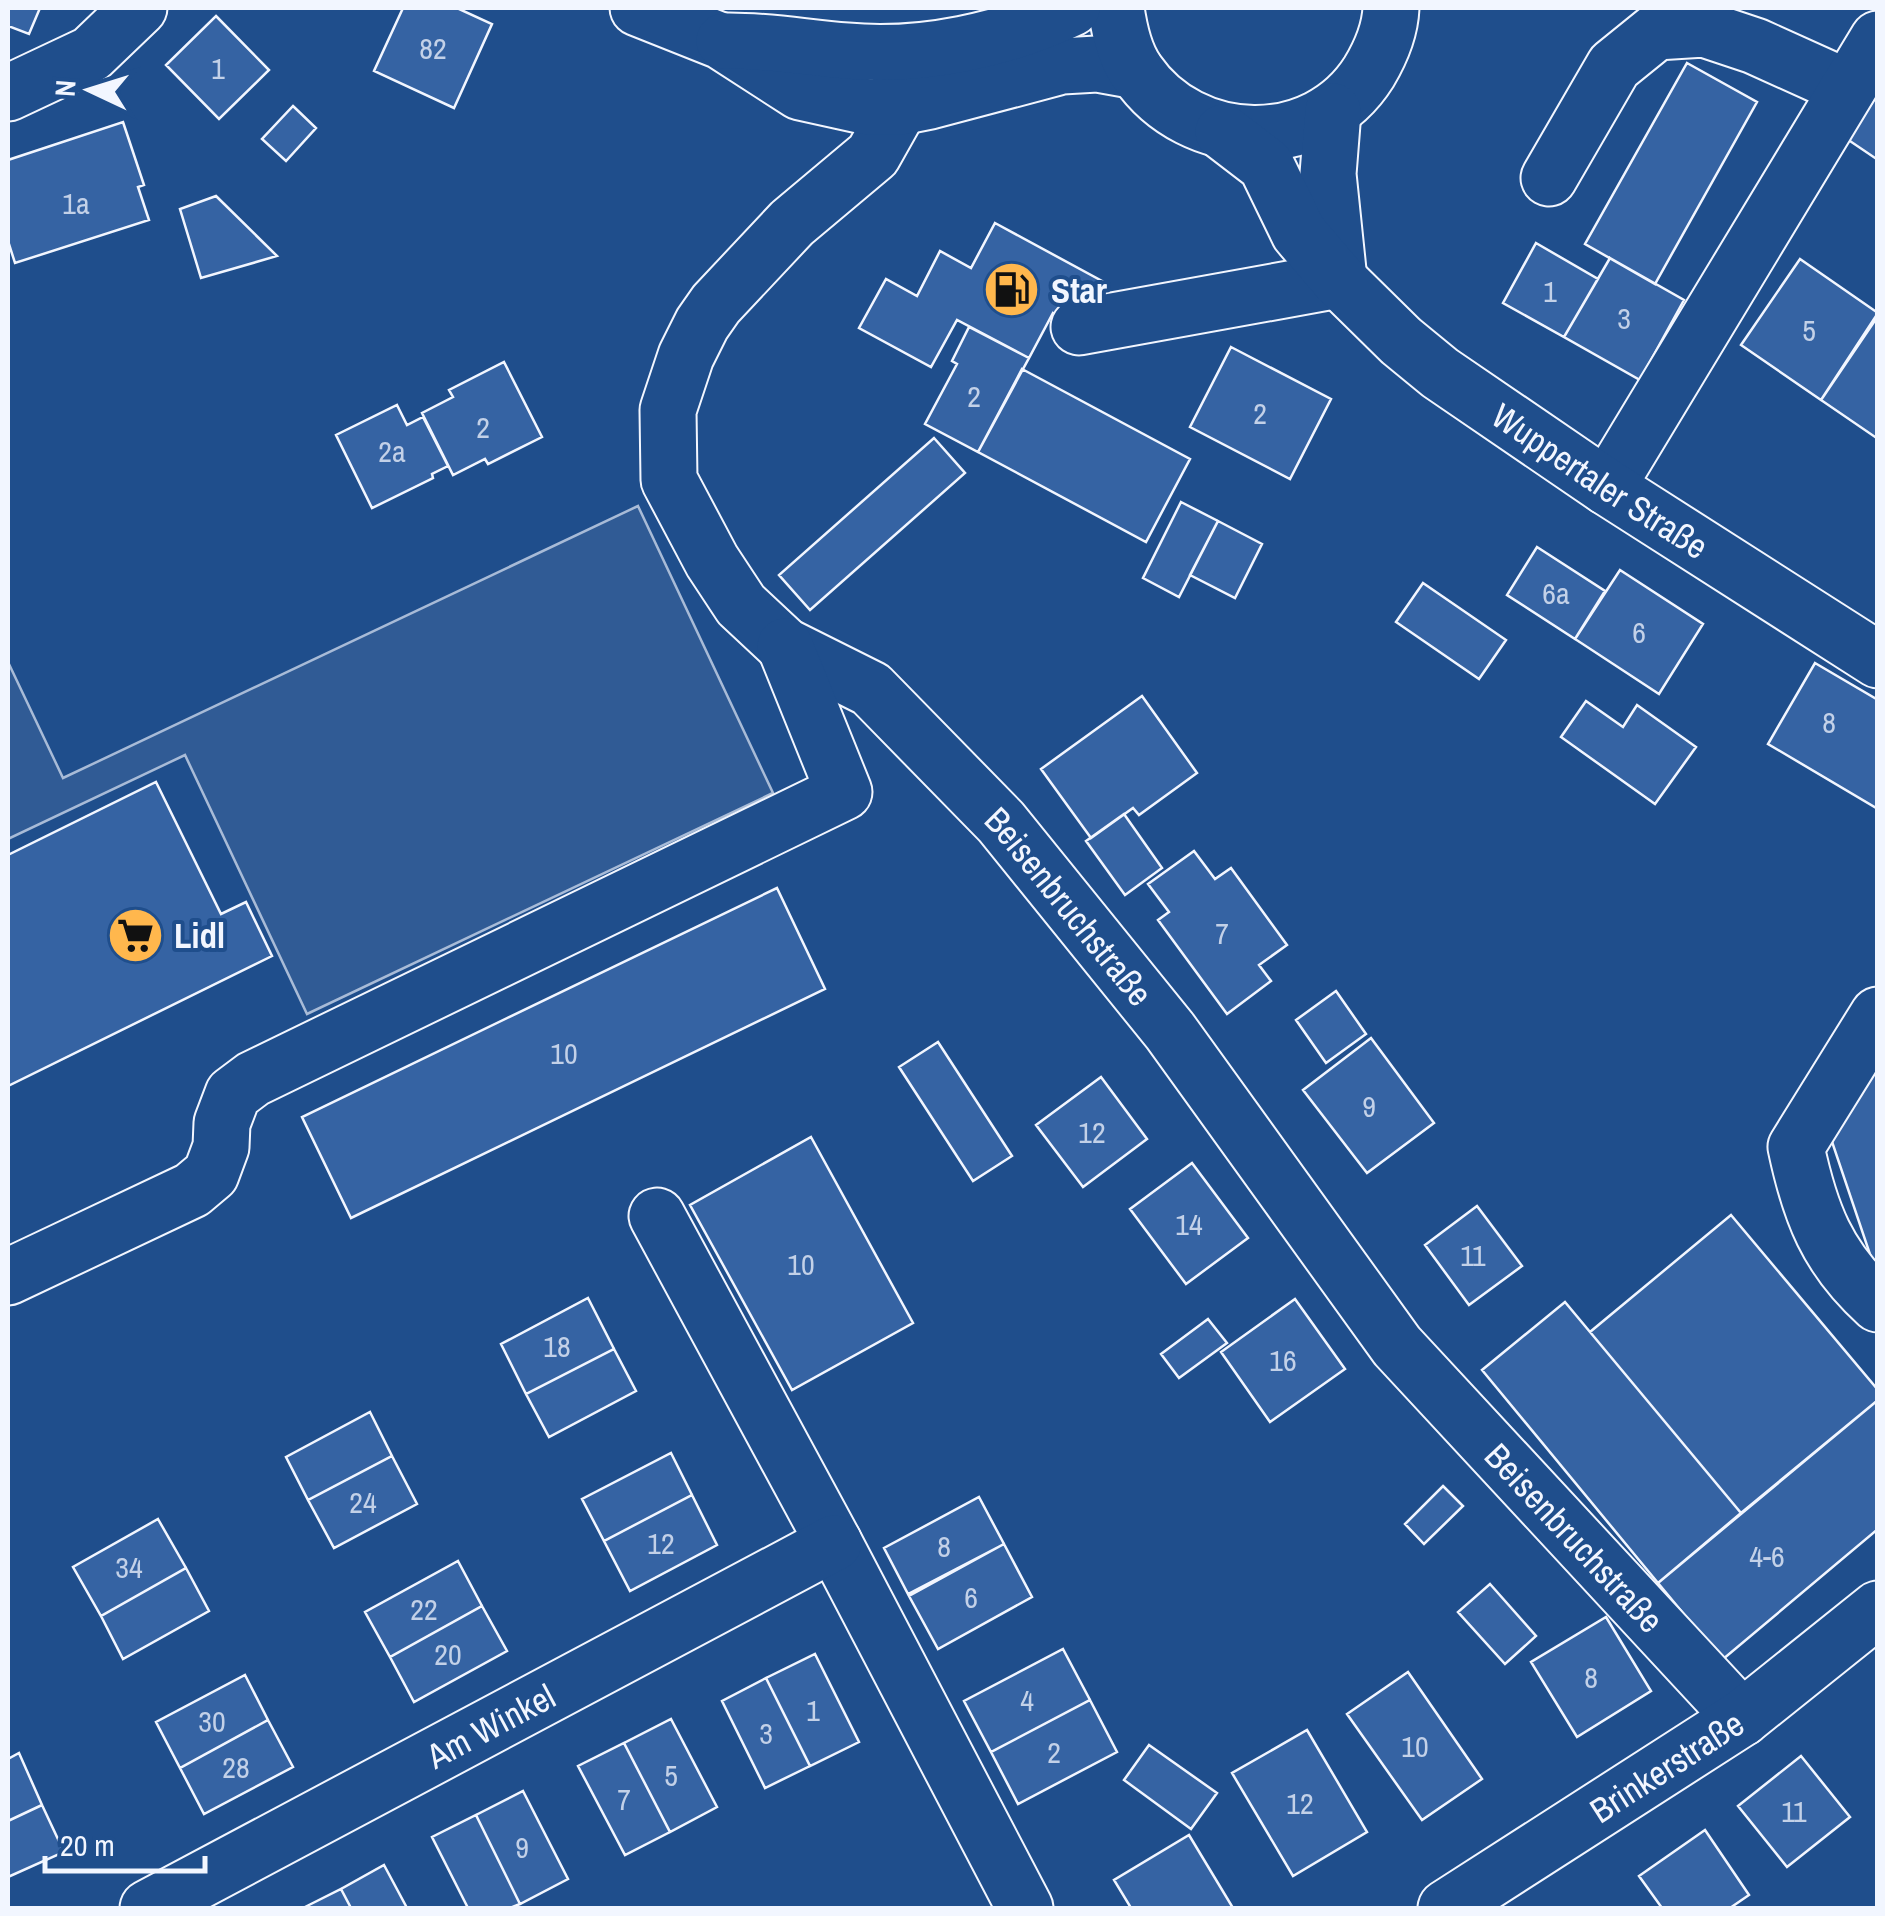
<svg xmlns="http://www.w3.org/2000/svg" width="1885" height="1916" font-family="'Archivo Narrow',sans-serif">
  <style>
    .parking { fill: #305b95; stroke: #a8bbd7; stroke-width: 2.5 }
    .building { fill: #3563a3; stroke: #f2f6ff; stroke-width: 2.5 }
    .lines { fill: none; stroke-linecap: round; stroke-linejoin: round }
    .minor-casing { stroke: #f2f6ff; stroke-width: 59 }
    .major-casing { stroke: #f2f6ff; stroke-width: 59 }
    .minor { stroke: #1f4e8c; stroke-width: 55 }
    .major { stroke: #1f4e8c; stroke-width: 55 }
    .labels { text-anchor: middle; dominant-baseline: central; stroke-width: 8; stroke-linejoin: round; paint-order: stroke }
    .number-label { font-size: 30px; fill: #c3d1e8 }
    .poi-label { font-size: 35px; font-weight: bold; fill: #f2f6ff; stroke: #1f4e8c; text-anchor: start }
    .street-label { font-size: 35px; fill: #f2f6ff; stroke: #1f4e8c }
  </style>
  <rect width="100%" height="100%" fill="#1f4e8c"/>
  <path class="parking" d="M638,506L773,793L307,1014L185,755L8,839V662L63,778Z"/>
  <path class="building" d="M8,8H40L29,34L8,26Z
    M403,8H457L492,24L454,108L374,71Z
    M216,16L269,70L219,119L166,65Z
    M1687,63L1757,102L1655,284L1585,244Z
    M1878,77V160L1841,135Z
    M293,106L316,128L286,161L262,139Z
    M123,122L144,185L138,187L149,220L15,263L8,241V160Z
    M216,196L277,256L201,278L180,209Z
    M995,223L1102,281L1079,327L1053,313L1029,358L957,320L931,367L859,328L886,279L917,296L940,251L971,268Z
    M1536,243L1598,279L1564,337L1503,303Z
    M1610,258L1684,300L1640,380L1564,337Z
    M1800,259L1878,313L1821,400L1741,345Z
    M1878,316V439L1821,400Z
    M969,327L1029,358L978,452L925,424L957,364L952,361Z
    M1231,347L1331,399L1290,479L1190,427Z
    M504,362L542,437L488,464L485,459L453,475L422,413L453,397L449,390Z
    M1022,369L1190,459L1146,542L978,452Z
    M397,405L407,425L423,417L448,466L432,474L433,478L372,508L336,435Z
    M934,438L965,473L810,610L779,575Z
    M1181,502L1218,521L1179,597L1143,578Z
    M1218,521L1262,544L1235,598L1190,575Z
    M1537,547L1605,591L1575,639L1507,595Z
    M1620,570L1703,624L1659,694L1575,639Z
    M1423,583L1506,640L1479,679L1396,622Z
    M1815,663L1878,700V809L1768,744Z
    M1142,696L1197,773L1139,815L1133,808L1091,838L1041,769Z
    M1586,701L1623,727L1637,705L1696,747L1655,804L1561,737Z
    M156,782L221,914L246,902L272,956L8,1086V855Z
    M1124,814L1162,868L1125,895L1086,841Z
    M1194,851L1215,879L1231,868L1287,945L1259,965L1271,981L1227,1014L1158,920L1169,912L1148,884Z
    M777,888L825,989L351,1218L302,1117Z
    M1336,991L1366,1034L1326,1063L1296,1020Z
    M1371,1038L1434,1123L1367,1173L1303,1090Z
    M938,1042L1012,1156L973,1181L899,1067Z
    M1878,1047V1278L1826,1124Z
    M1101,1077L1147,1139L1083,1187L1036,1125Z
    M811,1137L913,1323L792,1390L690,1205Z
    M1192,1163L1248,1238L1186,1284L1130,1209Z
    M1477,1206L1522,1266L1469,1305L1425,1245Z
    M1731,1215L1878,1390V1400L1741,1513L1590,1332Z
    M588,1298L614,1349L526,1394L501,1344Z
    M1295,1299L1345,1369L1270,1422L1221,1352Z
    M1565,1302L1741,1513L1658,1583L1482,1370Z
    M1208,1319L1227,1343L1179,1378L1161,1354Z
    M614,1349L636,1391L549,1437L526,1394Z
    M1878,1400V1529L1722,1660L1658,1583Z
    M370,1412L392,1456L308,1500L286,1457Z
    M671,1453L692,1495L604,1541L582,1499Z
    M392,1456L417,1504L334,1548L308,1500Z
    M1443,1486L1463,1506L1424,1544L1405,1524Z
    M692,1495L717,1545L630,1591L604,1541Z
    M979,1497L1004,1544L908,1594L884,1548Z
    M158,1519L186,1568L101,1616L73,1567Z
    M1004,1544L1032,1597L938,1649L909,1596Z
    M458,1561L482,1606L390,1657L365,1612Z
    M186,1568L209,1611L123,1659L101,1616Z
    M1490,1584L1536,1636L1505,1664L1458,1612Z
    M482,1606L507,1651L414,1702L390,1657Z
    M1606,1617L1651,1691L1577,1737L1531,1662Z
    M1063,1649L1090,1700L991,1752L964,1701Z
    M815,1654L859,1742L810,1766L766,1678Z
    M1408,1672L1482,1779L1422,1820L1347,1714Z
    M245,1675L268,1720L180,1768L156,1722Z
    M766,1678L810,1766L765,1788L722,1701Z
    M1090,1700L1117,1752L1018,1804L991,1752Z
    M671,1719L717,1807L670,1832L624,1743Z
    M268,1720L293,1767L204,1814L180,1768Z
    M1307,1730L1367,1832L1293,1876L1232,1773Z
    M624,1743L670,1832L625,1855L578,1766Z
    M1149,1745L1217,1793L1191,1829L1124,1780Z
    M19,1753L42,1805L8,1821V1759Z
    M1801,1756L1850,1817L1787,1867L1738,1806Z
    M523,1791L568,1879L520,1904L476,1815Z
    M42,1805L64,1852L8,1877V1821Z
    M476,1815L520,1904L510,1908H468L432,1837Z
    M1705,1830L1749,1895L1730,1908H1662L1639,1876Z
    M1189,1835L1233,1908H1131L1114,1880Z
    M384,1865L407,1908H351L341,1889Z
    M341,1889L351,1908H303Z"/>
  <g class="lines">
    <defs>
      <g id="minor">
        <path id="s1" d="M901,66L900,107L873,155L792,223L716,304L702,324L686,356L668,410L669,480L712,561L741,605L785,646L871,689L1001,822L1170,1031L1397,1346L1742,1718"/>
        <path d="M8,93L91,54L139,8"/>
        <path d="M1549,178L1614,66L1656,32L1704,29L1755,46L1848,88"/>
        <path d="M1079,327L1339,280"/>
        <path d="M1607,487L1878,39"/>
        <path d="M1878,1015L1796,1147C1810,1213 1827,1258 1878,1304"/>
        <path d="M657,1216L834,1543L1025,1908"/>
        <path d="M8,1277L192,1190L211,1174L221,1147L222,1123L233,1094L253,1079L844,792L785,646"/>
        <path id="s2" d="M148,1908L834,1543"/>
        <path id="s3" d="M1446,1908L1742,1718L1878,1609"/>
      </g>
      <g id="major">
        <path d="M638,8L721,41L800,92L868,107H900L930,101L1062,66L1097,64L1136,71"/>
        <path d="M1116,8C1119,29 1124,54 1137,72C1192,152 1316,156 1369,72C1381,52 1390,31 1391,8"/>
        <path d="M724,41C766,40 806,48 847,51C921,58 1006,40 1072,8"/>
        <path d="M1333,111L1328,174L1339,280"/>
        <path id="s4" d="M1223,132L1266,165L1299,233L1339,280L1401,341L1440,373L1607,487L1878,660"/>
      </g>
    </defs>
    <use href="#minor" class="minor-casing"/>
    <use href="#major" class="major-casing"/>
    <use href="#minor" class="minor"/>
    <use href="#major" class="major"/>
  </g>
  <defs>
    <symbol id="fuel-disc" viewBox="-11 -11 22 22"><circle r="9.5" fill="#ffb74d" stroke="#1f4e8c"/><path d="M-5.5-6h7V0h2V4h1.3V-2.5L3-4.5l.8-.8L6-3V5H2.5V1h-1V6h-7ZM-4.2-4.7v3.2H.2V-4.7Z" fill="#111"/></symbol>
    <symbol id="supermarket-disc" viewBox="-11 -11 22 22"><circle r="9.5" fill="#ffb74d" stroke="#1f4e8c"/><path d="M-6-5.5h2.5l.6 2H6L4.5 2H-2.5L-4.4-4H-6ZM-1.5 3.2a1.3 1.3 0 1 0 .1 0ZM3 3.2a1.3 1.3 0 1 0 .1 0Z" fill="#111"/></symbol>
  </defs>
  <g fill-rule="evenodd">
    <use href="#fuel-disc" x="980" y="258" width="63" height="63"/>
    <use href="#supermarket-disc" x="104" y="904" width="63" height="63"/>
  </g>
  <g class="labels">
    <g class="number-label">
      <text x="433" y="48">82</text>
      <text x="218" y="68">1</text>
      <text x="76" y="203">1a</text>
      <text x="1550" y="291">1</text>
      <text x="1624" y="318">3</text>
      <text x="1809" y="330">5</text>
      <text x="974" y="396">2</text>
      <text x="1260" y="413">2</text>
      <text x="483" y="427">2</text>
      <text x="392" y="451">2a</text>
      <text x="1556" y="593">6a</text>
      <text x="1639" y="632">6</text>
      <text x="1829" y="722">8</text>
      <text x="1222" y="933">7</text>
      <text x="564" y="1053">10</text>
      <text x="1369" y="1106">9</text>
      <text x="1092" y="1132">12</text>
      <text x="1189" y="1224">14</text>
      <text x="1473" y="1255">11</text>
      <text x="801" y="1264">10</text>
      <text x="557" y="1346">18</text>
      <text x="1283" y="1360">16</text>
      <text x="363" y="1502">24</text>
      <text x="661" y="1543">12</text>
      <text x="944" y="1546">8</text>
      <text x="1767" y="1556">4-6</text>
      <text x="129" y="1567">34</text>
      <text x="971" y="1597">6</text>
      <text x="424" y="1609">22</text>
      <text x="448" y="1654">20</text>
      <text x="1591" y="1677">8</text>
      <text x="1027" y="1700">4</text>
      <text x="813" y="1710">1</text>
      <text x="212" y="1721">30</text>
      <text x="766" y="1733">3</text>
      <text x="1415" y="1746">10</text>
      <text x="1054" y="1752">2</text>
      <text x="236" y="1767">28</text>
      <text x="671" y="1775">5</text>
      <text x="624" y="1799">7</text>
      <text x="1300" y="1803">12</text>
      <text x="1794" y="1811">11</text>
      <text x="522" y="1847">9</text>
    </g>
    <g class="poi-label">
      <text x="1051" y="290">Star</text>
      <text x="174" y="935">Lidl</text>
    </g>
    <g class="street-label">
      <text stroke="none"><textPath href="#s4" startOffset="522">Wuppertaler Straße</textPath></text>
      <text stroke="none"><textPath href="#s1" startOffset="1095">Beisenbruchstraße</textPath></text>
      <text stroke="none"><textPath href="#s1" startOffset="1905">Beisenbruchstraße</textPath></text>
      <text stroke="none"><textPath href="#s2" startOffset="388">Am Winkel</textPath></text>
      <text stroke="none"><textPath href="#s3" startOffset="262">Brinkerstraße</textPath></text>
    </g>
  </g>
  <rect width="1885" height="1916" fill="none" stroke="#f2f6ff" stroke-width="20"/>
  <g transform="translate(90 90) rotate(274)" stroke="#1f4e8c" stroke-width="8" paint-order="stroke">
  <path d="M0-8L18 38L0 25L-18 38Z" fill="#f2f6ff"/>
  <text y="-15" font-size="28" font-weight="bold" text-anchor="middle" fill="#f2f6ff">N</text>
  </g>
  <path d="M45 1856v15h160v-15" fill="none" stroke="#f2f6ff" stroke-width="5"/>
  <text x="60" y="1856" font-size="30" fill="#f2f6ff" stroke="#1f4e8c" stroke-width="8" paint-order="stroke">20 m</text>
</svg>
